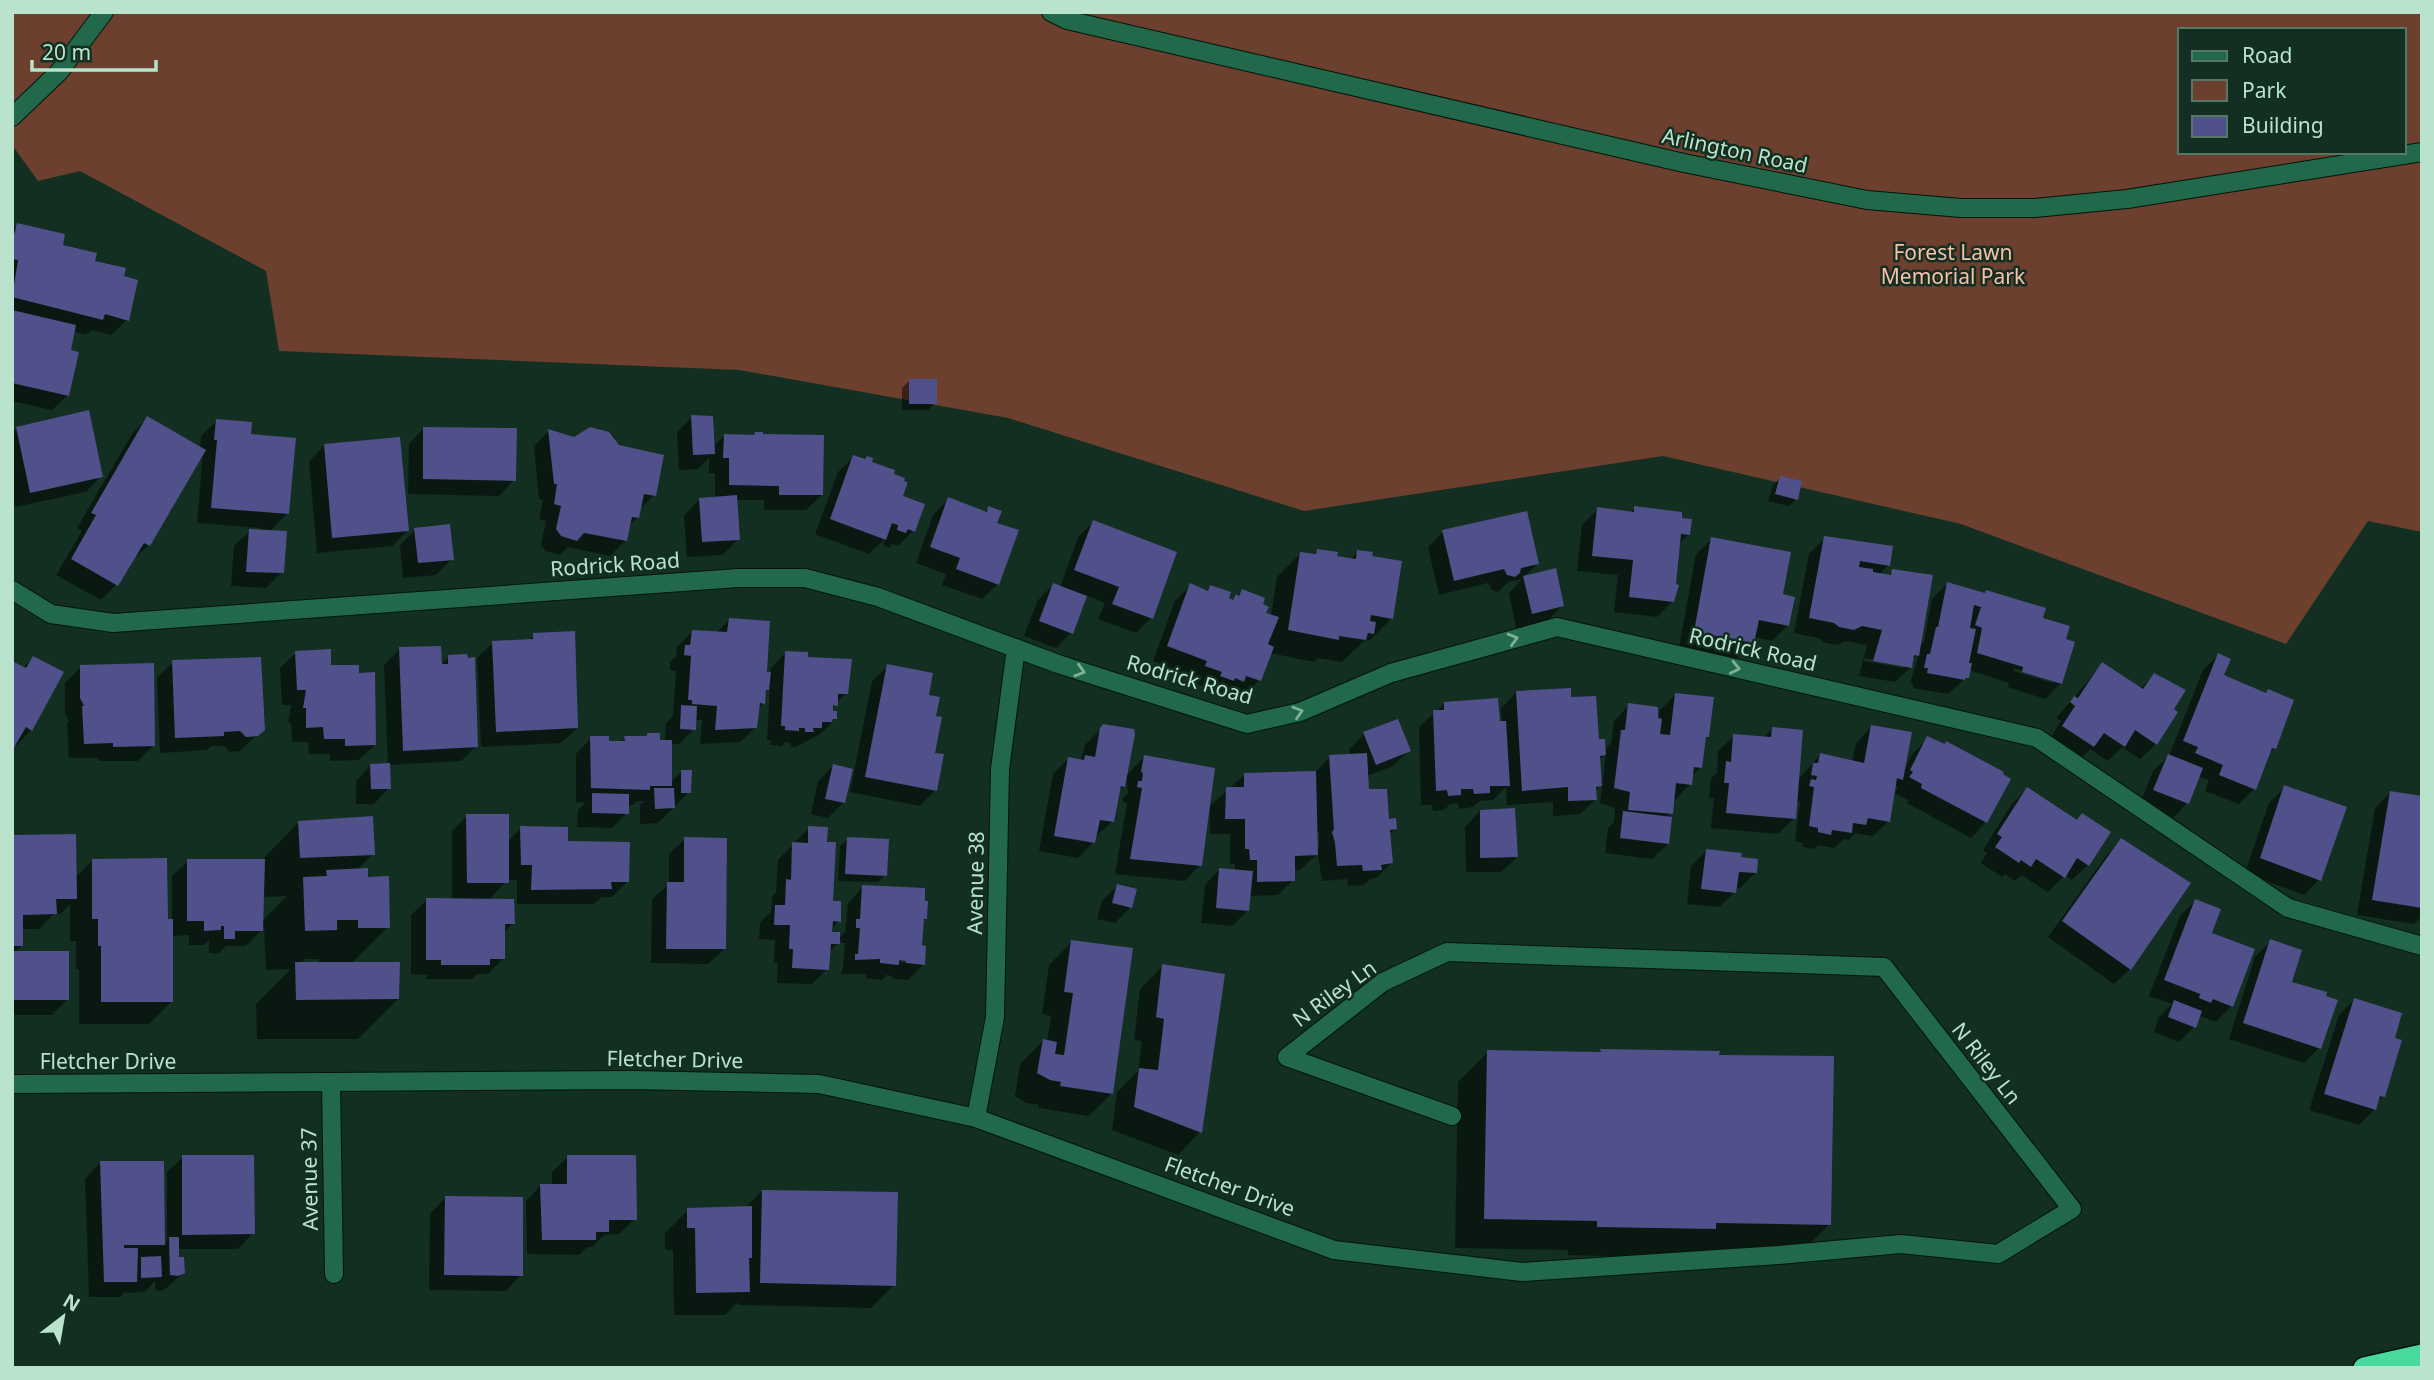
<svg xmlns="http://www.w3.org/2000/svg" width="2434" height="1380" font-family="'Noto Sans',sans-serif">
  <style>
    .green { fill: #6c3f2e; fill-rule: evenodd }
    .shadow { fill: #0007; fill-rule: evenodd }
    .building { fill: #50508a }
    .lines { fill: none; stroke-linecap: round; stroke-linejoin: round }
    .minor-casing { stroke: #00160b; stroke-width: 20 }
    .highway-casing { stroke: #00160b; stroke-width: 24 }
    .minor { stroke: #21694a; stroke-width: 18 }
    .highway { stroke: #49d99d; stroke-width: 21 }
    .oneway { stroke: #7cb298 }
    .labels { text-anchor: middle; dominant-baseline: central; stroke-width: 5; stroke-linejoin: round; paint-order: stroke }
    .street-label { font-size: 21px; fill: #b9e3cc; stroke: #122f21 }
    .park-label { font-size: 21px; fill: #fabfa9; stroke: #122f21 }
  </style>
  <rect width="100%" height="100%" fill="#122f21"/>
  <path class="green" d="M12,12H2422V532L2368,521L2286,644L1961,524L1663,456L1304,511L1008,418L739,370L279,351L266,271L80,171L38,181L12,145ZM2180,30H2404V152H2180Z"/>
  <path class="shadow" d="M18,225L122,277L127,320L111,335L91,330L86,335L73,331L69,351L68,395L52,410L12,401V230Z
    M909,381L935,403L928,410H902V388Z
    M692,417L713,447L724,436H753L755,433L822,495L806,510H764V500H736L738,539L723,555L687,557L684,515L699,500L715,499V473H709V458L698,469L679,470L677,432Z
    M147,418L200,449L201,436L217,421L250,436L288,513L269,532L282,572L266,588L231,586L234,546L250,531H260V528L197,523L203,452L149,545L132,560L116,585L101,600L56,575L82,531L77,528L132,434Z
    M17,428L101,476L86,492L15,507L12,494V433Z
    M424,428L514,480L499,496L408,494L409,444Z
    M549,431L575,439L654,495L639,510L638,517L628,527L626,540L610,556L568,547L560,555L546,551L541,545L546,521L539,519L543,500L539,499L534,446Z
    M325,445L407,531L392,546L317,553L309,461Z
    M854,457L870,463L913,531L898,546L892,544L889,548L883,545L885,539L869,554L815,534L838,472Z
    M1780,478L1796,499L1789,506L1768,501L1773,485Z
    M948,500L984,513L989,508L995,524L998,584L982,599L942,585L946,574L916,563L933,515Z
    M1635,508L1680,520L1689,534L1678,545L1673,601L1657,617L1614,612L1618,575L1577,571L1582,525L1598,509L1630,513Z
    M1094,522L1151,618L1136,633L1098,619L1105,603L1085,595L1071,633L1056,648L1024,636L1038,600L1053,585L1060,588L1078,537Z
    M415,530L452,559L436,575L403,578L400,545Z
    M1443,532L1537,564L1523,578L1555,570L1563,605L1547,621L1516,628L1509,593L1522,579L1508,582L1498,592L1492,590L1488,583L1439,595L1428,547Z
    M1825,538L1888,565L1879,575L1888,576L1893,571L1919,646L1924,641L1932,599L1947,584L2041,619L2064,640L2061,683L2045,699L2008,687L2009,683L1969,670L1967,677L1948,694L1913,688V683H1910L1919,654L1911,661V667L1895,682L1859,676L1867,645L1845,641L1838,645L1823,642L1818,638L1794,633L1809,554ZM1865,658L1907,665L1904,668L1864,661ZM2014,668L2053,680V683L2013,671Z
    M1712,539L1780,596L1788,625L1772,641L1754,637L1752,642L1737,658L1679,647L1696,554Z
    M1317,551L1350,560L1358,552L1392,618L1369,641L1365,640L1342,662L1318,658L1314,662L1270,653L1259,680L1244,696L1232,691L1227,696L1220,693L1217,696L1206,692L1207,688L1191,681L1193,677L1153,661L1175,601L1191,585L1206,592L1211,587L1231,601L1242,591L1261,605L1264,614L1271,616L1277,577L1300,554L1313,555Z
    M729,620L765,673H770L771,668L786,652L806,658L846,693L831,709L835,719L820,734L796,747H790L791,743L785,742L782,746L770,745L771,740H767L770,687L764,693L763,703L757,709L756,727L740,742L700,744L702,720H695L694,729L679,744H670L671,782L682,771L689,792L658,823L640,824V805L644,801H637L633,805H627V813L612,828L577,827L578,810L585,803L576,802V754L591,738L607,743H620L625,738L659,735L658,742H665L666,723L673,716L676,671L670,670V662L676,657L677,647L692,632L716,633Z
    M534,635L577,728L561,743L481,747L477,658L493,643L528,641Z
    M400,649L440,666L449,657L476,746L461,761L388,765L389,788L374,804H356V781L371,765H388L384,665Z
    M296,653L330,667L375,745L359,760L330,761V754H309L308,742H292L291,723H288L291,705H282L280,668Z
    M2218,655L2222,676L2265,694L2275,748L2267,756L2254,789L2239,804L2205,791L2209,780L2198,776L2187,803L2172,819L2139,806L2153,771L2169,756L2203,670Z
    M33,658L31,730L16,746L14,744L23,668Z
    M173,662L263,729L240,751L230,752L224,746H211L207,750L160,753L157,678Z
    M2102,665L2140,689L2154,675L2156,744L2140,759L2122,747L2108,761L2090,749L2078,761L2048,742L2061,721L2056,718Z
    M888,666L934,718L933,754L935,790L920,806L850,792L872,681Z
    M81,667L154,745L138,761H99L98,758H69L67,723L69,721L65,714V683Z
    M1516,693L1570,699L1604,750L1611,743L1614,721L1629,705L1658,727L1660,710L1676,694L1708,737L1704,740L1701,767L1691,777L1690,784L1675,800H1673L1671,813L1666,818L1668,844L1652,859L1605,853L1608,828L1614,822L1615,808L1600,803L1606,753L1599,760L1602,784L1595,791L1596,799L1580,814L1553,816V802L1507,805L1506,787L1493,800L1480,801L1473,807L1459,809L1458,803L1450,804L1444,810L1433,811L1432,805H1421L1419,727L1445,703L1502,723L1501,709Z
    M1104,726L1126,776L1144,757L1200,865L1185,881L1115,874L1127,803L1123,802V798L1128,793L1127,782L1118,792L1113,821L1095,837L1094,842L1078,858L1039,851L1053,774L1069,758L1081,761L1085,745Z
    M1871,727L1905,769L1912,754L1928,739L2009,780L1986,822L1971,838L1907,803L1908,800L1895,793L1898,788L1895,785L1889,821L1873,836L1855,833L1849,840L1844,839L1834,848L1818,845L1814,849L1803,847V843L1795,841L1800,802L1795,801L1794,818L1778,834L1711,828L1714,798H1709L1711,778L1717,773L1718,751L1734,736L1763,738L1772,729L1797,781L1820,755L1852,762L1856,743Z
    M1364,734L1408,751L1393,766L1367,776L1368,791L1395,829L1389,834L1391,863L1376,878L1370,879L1364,885L1348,886L1347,879L1322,881L1317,849L1319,846V832H1315L1316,855L1300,870H1293V880L1278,895L1249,896L1247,911L1232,926L1201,923L1205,885L1220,869L1235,871V864H1230V834H1210V806L1245,774L1314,773L1330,757L1351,756L1349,749Z
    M833,766L844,802L828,818L811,814L818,781Z
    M2285,787L2319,880L2304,895L2245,873L2269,803Z
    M2027,789L2088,865L2072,880L2065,875L2048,892L2021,875L2015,881L2005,874L2002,877L1981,863L1987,853L1983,850L2011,805Z
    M2390,793L2422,798V916L2414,924L2357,915L2375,808Z
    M1480,811L1517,857L1501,872H1466L1465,827Z
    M467,816L507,842L521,828L566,843L628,881L612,897H602L594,904H517V880H507L489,900L513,923L504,933V958L488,974H478L472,979H426L427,975L411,974V915L427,900H452V831Z
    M299,822L373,854L357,870L366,879L388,927L351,964L398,999L358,1039H257L256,1004L291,969L266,970L264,927L246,946H226L218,954L209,953V940L204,945H189V935L171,936L172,1001L149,1024H79V969H76V941H70V904L60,914L55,913L39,929H21V946L14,953L68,999L52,1015H12V836L75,878L92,861L166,921H172V876L188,861H261ZM287,896L261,922L262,897ZM305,959H319V964H300Z
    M809,828L831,902L839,921L831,929L830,934L838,939L845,932L848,903L863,887L926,919L922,922L920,947L924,964L908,980L891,978L892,976L886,975L882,980L866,978V974H841L843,968L845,943H841V940L829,952L827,969L812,984L777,983L778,963H774L775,940L759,939L760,922L771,912L772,897L776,892L778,860ZM891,957L907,959V963L890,961Z
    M685,839L724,949L708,964L651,963L652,899L669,884V854Z
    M848,839L885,875L878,882L838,881L840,846Z
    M2121,841L2130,969L2114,984L2048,937L2106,856Z
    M1707,850L1739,858L1755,873L1740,888H1735V892L1719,907L1687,904L1691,866Z
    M1117,886L1131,907L1115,923L1097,919L1102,901Z
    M2195,901L2210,934L2253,950L2231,1006L2216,1022L2198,1015L2194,1027L2179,1042L2154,1032L2159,1017L2172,1004L2149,996L2180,916Z
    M2271,941L2319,1048L2304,1063L2229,1039L2255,957Z
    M1072,942L1112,1093L1089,1116L1038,1108L1039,1105L1026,1103L1015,1096L1020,1064L1043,1041L1047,1042L1051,1016L1042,1014L1049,965Z
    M1163,966L1200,1132L1178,1155L1112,1130L1117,1092L1138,1071L1142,1041L1134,1040L1140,989Z
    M2354,1000L2392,1039L2383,1096L2376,1103L2374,1110L2359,1125L2309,1110L2339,1015Z
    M1601,1051L1717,1056L1829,1225L1799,1254L1690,1252L1684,1258L1568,1255V1250L1455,1248L1458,1082L1488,1052L1598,1054Z
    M183,1157L253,1233L238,1249H177L183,1273L167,1288L161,1291L155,1290V1281L145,1292L124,1293L120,1297H89L85,1179L100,1163H162L163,1246L167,1241V1172Z
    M568,1157L635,1219L619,1234L604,1235L592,1247H587L579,1255L527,1254L526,1201L541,1185H552V1172Z
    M762,1191L894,1285L871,1308L738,1305V1302L725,1315H674L673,1250H665V1233L688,1210L745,1208Z
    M445,1198L521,1275L506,1291L429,1290L430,1214Z"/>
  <path class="building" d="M17,223L65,234L63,245L97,253L95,261L126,268L124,276L138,280L129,321L105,314L103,320L12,297L18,260L12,259V243Z
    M12,310L76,325L71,350L79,352L69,396L12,383Z
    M909,379H937V404H909Z
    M89,410L103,477L30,493L16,427Z
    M691,415L713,416L715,454L693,455Z
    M147,416L206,450L150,546L144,543L118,586L71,559L96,515L91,513Z
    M216,419L252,422L251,434L296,438L289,514L211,508L217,440H214Z
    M423,427L517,428L516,481L423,479Z
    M590,427L609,432L619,445L664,455L656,496L644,494L639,518L632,517L627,541L584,533L577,541L561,536L556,529L561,506L554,504L557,484H554L548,429L574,437Z
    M755,432H763V434L824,435L823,495H779V486L729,485V458H723L724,434L754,435Z
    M400,437L409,531L332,538L324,444Z
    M853,455L865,459L867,456L873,458L872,462L895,470L894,474L905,478L904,481L907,482V485L903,496L925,504L915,532L908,529L906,533L897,530L898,525L892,523L886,540L830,519Z
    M1780,476L1802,481L1798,500L1775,494Z
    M737,495L740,540L702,542L699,498Z
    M948,497L987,512L988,506L1002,511L997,523L1019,530L999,585L956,569L960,558L930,547Z
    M1634,506L1682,512V518L1692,519L1690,535L1681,534L1676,584L1679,585L1674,602L1629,597L1633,560L1592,556L1597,507L1634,512Z
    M1527,511L1539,564L1521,568L1520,573L1515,577L1507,575L1504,569L1454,581L1442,530Z
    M1093,520L1177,552L1153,619L1112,604L1119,587L1074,570Z
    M450,524L454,560L418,563L414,528Z
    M249,529L287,531L284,573L246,572Z
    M1824,536L1893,546L1890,566L1860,561L1859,567L1873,569V572L1891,575L1892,569L1933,575L1919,656L1914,655L1912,668L1873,661L1882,630L1862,626L1854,630L1839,627L1834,623L1809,618Z
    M1711,537L1791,552L1783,594L1795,597L1789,626L1759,620L1754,643L1694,632Z
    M1317,549L1338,552L1337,556L1356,559L1357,550L1373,552L1372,556L1402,561L1393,619L1371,615L1370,621L1376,622L1374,634L1368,633L1366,640L1339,636V640L1288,630L1300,552L1316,554Z
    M1556,568L1564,606L1532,614L1523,576Z
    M1947,582L1985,593L1986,590L2046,608L2043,618L2070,626L2066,639L2075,642L2062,684L2022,672L2023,667L1977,653L1982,628L1975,625L1981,607L1974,605L1970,628L1976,629L1969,663H1972L1969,678H1965V680L1927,673L1928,668H1924L1927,654H1930L1936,627H1938Z
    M1053,583L1087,596L1073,634L1039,621Z
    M1190,583L1208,591L1210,585L1231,592L1229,598L1233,600L1236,594L1239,596L1242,589L1265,598L1263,604L1269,607L1266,613L1279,617L1268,644L1274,647L1261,681L1246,676L1244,682L1235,678L1234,681L1220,676L1222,672L1205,666L1207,661L1167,646Z
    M729,618L770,621L767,672H771L769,690H766L765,704L760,703L757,728L715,730L717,706L692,704V700H688L691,656L684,655L685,645H690L692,630L727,632Z
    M575,631L578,728L496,732L492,641L533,639V633Z
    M441,646L442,664H448V655L467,654L468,658L475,657L478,747L403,751L399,647Z
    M331,649V665H359V673L375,672L376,745L345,746V739H324L323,727L306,728V708H303L306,690H297L295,651Z
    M785,651L808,652V657L852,659L848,694H838V706L833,705V711H837V719H833L832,722H822V728H813L814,732H805V728H799V731L785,730V726H781Z
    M2218,653L2231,659L2224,675L2266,693L2268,689L2294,700L2276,749L2272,748L2256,790L2219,775L2223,765L2195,753L2198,747L2183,741Z
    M33,656L64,672L32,731L26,727L12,751V661L26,668Z
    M261,657L265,730L258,736L246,737L240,731L224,732V736L175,738L172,660Z
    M2102,662L2143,689L2154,673L2186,690L2174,709L2178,712L2157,745L2135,730L2125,747L2104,733L2094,747L2062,726L2075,706L2070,702L2074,696L2078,698Z
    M154,663L155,746L113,747V743L84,744L82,706H84L80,698V665Z
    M887,664L933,673L929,695L940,697L936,716L942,717L935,753L944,754L937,791L865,777Z
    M1571,688V697L1596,696L1599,739H1605L1606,755L1600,756L1602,786L1596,787L1597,800L1568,801V787L1522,791L1516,691Z
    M1675,693L1714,697L1709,737H1706L1702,768L1694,767L1692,785L1676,783L1673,814L1628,810L1630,792L1614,788L1621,730H1625L1628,703L1658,707V718L1662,719L1660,734L1670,735Z
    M1498,698L1500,721H1506L1510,786H1490V793L1474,794L1473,789H1461V795L1448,796L1447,790L1436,791L1433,710H1444V702Z
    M681,705L697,706L696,730L680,729Z
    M1398,719L1411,751L1376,765L1363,732Z
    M1103,724L1134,729L1135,734L1125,787L1121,786L1114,822L1100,820L1095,843L1054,836L1068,757L1084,760L1085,755L1095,757L1100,728Z
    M1871,725L1912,732L1903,780L1897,778L1890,822L1868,818L1866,825L1853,823L1852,833L1832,830L1831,835L1818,832V828L1809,826L1814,787L1809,786L1811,779L1816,780L1817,776L1811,775L1813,763H1818L1820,753L1864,763Z
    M1772,727L1803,730L1796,819L1726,813L1729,783H1724L1726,761L1731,762L1733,734L1771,737Z
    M647,733H660V740H672V786H650V790L591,788L590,736H609V741H625L624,736H647Z
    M1927,736L1945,744L1946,741L2004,772L2003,774L2011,779L1987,823L1921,788L1922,784L1909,777L1913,772L1910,770Z
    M1367,753L1369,789H1387L1389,819L1396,818L1397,829L1390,830L1393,863L1381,865L1382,870L1363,871L1362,865L1337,866L1335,843L1332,832L1334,829L1329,755Z
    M2168,754L2203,768L2189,804L2153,790Z
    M1144,755L1215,768L1202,866L1130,859L1142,788L1137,787L1138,781H1142L1143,773L1141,772Z
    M390,763L391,789H371L370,764Z
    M833,764L853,769L845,803L825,799Z
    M681,770H692L691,793H681Z
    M1316,771L1318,855L1295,856V881L1257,882V860H1250L1249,849H1245V819H1225L1226,787H1244V773Z
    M2284,785L2347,807L2321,881L2260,858Z
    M2027,787L2077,820L2082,813L2111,832L2089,866L2077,858L2065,878L2036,859L2031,867L2021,860L2019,863L1995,847L2002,837L1997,834Z
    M654,788H674L675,808L655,809Z
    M2390,791L2422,796V908L2372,900Z
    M592,793L629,794V814L592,813Z
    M1515,808L1518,857L1480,858V810Z
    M1623,811L1672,817L1669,844L1620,838Z
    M466,814H509V883H467Z
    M373,816L375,855L300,858L298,821Z
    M520,826L568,827V841L630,842L629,882H611L612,889L531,890L532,865H521Z
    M808,826L828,827L827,842H836L833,901H841V922L833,921L832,932H840V944H831L829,970L792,968L793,949H789L790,925H774L775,905H785L786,879L791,880L792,842L808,843Z
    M76,834L77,899H56L57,914L23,915V946H12V835Z
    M684,837L727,838L726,949H666L667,882H684Z
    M847,837L889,839L887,876L845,874Z
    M2121,838L2191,883L2131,970L2062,921Z
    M1706,849L1742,853L1741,857L1758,859L1757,873L1739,872L1736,893L1701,889Z
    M167,858L168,919H173V1002H101V946H98V919H92V859Z
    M187,859H265L263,931H235V939H224V926H221V930L204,931V921H187Z
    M368,868V877L389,876L390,928H358V920H337V930L305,931L303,877L327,876L326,870Z
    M1219,868L1253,871L1249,911L1216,908Z
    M1117,884L1137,889L1132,908L1112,903Z
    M862,885L925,888V901H928L927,919H924L922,945L926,946L925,965L906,963V961L899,960V965L880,963V959L855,960V954H858L860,928H856V919H860Z
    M426,898L514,899L515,924H505V959H490V965H441V960H426Z
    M2195,899L2221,909L2212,933L2255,949L2233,1007L2213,999L2211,1003L2199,998L2200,994L2164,980Z
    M2270,939L2302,950L2292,982L2327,992L2326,996L2338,1000L2321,1049L2243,1023Z
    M1071,940L1133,948L1113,1094L1060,1086L1061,1082L1050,1080L1037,1073L1043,1039L1057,1042L1055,1054L1064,1055L1073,993L1064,992Z
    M12,951H69V1000H12Z
    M295,962H400L399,999L296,1000Z
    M1162,964L1225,974L1202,1133L1134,1107L1139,1068L1158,1070L1164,1019L1156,1017Z
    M2354,998L2402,1013L2395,1038L2402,1040L2385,1097L2380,1096L2376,1110L2324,1094Z
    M2174,1000L2202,1011L2196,1028L2168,1017Z
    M1600,1049L1720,1051L1719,1055L1834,1056L1831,1225L1716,1223V1229L1597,1227V1221L1484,1219L1487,1050L1601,1052Z
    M182,1155H254L255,1234L182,1235Z
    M567,1155H636L637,1220H609V1232H596V1240H542L540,1184H567Z
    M100,1161H164L165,1245H124V1248H138L137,1282H104Z
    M762,1190L898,1192L896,1286L760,1283Z
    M445,1196L523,1197V1276L444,1275Z
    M752,1206V1258H749L750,1292L696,1293L695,1228H687V1208Z
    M169,1237H179V1257H184L185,1273L178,1276L170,1275Z
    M161,1256L162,1277L141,1278V1257Z"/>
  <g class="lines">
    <defs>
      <path id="minor" d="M1051,12L1067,20L1684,163L1867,200L1961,208H2035L2127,199L2422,152
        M12,117L59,72L104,12
        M12,590L51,614L113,623L738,578H805L878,597L1058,664L1247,724L1300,712L1391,673L1557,627L2037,738L2288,908L2422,946
        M331,1083L334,1274
        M12,1084L633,1080L819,1084L976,1118L1334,1250L1522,1272L1779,1255L1901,1244L1998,1254L2072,1209L1884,967L1447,952L1383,982L1287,1057L1452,1116
        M976,1118L995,1017L1000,769L1016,648"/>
      <path id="highway" d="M2364,1368L2422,1355"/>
    </defs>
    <use href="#minor" class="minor-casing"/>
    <use href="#highway" class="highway-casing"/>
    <use href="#minor" class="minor"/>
    <use href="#highway" class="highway"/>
  </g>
  <defs><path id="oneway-chevron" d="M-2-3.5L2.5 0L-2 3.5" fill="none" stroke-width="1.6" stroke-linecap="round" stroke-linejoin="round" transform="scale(1.75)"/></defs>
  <g class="oneway">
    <use href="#oneway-chevron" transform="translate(1513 639) rotate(-16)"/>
    <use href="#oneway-chevron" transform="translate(1735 668) rotate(13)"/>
    <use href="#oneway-chevron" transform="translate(1080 671) rotate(17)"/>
    <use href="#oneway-chevron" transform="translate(1298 712) rotate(-17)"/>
  </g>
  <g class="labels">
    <g class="street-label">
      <text transform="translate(1735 150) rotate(12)">Arlington Road</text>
      <text transform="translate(615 564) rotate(-4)">Rodrick Road</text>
      <text transform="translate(1753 649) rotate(13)">Rodrick Road</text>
      <text transform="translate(1190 679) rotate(16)">Rodrick Road</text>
      <text transform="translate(975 883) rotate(-89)">Avenue 38</text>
      <text transform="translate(1334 993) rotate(-36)">N Riley Ln</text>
      <text transform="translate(675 1059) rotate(1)">Fletcher Drive</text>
      <text x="108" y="1061">Fletcher Drive</text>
      <text transform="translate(1987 1063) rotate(52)">N Riley Ln</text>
      <text transform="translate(309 1179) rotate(-91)">Avenue 37</text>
      <text transform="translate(1230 1186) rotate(20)">Fletcher Drive</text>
    </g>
    <g class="park-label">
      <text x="1953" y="252">Forest Lawn<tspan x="1953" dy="24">Memorial Park</tspan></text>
    </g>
  </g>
  <rect width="2434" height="1380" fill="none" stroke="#b9e3cc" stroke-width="28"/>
  <rect x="2178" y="28" width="228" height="126" fill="#122f21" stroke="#557765" stroke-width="2"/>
  <rect x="2192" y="51" width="35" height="10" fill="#21694a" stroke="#557765" stroke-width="2"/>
  <text x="2242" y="63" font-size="21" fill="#b9e3cc">Road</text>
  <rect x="2192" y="80" width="35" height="21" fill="#6c3f2e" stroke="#557765" stroke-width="2"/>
  <text x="2242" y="98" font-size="21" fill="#b9e3cc">Park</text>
  <rect x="2192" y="116" width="35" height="21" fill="#50508a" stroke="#557765" stroke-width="2"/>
  <text x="2242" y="133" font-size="21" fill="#b9e3cc">Building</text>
  <g transform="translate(63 1317) rotate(31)" stroke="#122f21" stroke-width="5" paint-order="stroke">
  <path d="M0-5L12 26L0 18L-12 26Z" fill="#b9e3cc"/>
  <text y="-10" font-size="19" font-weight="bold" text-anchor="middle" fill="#b9e3cc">N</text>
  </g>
  <path d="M32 60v10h124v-10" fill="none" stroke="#b9e3cc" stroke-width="3.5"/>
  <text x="42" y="60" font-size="21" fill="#b9e3cc" stroke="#122f21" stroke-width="5" paint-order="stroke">20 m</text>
</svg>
